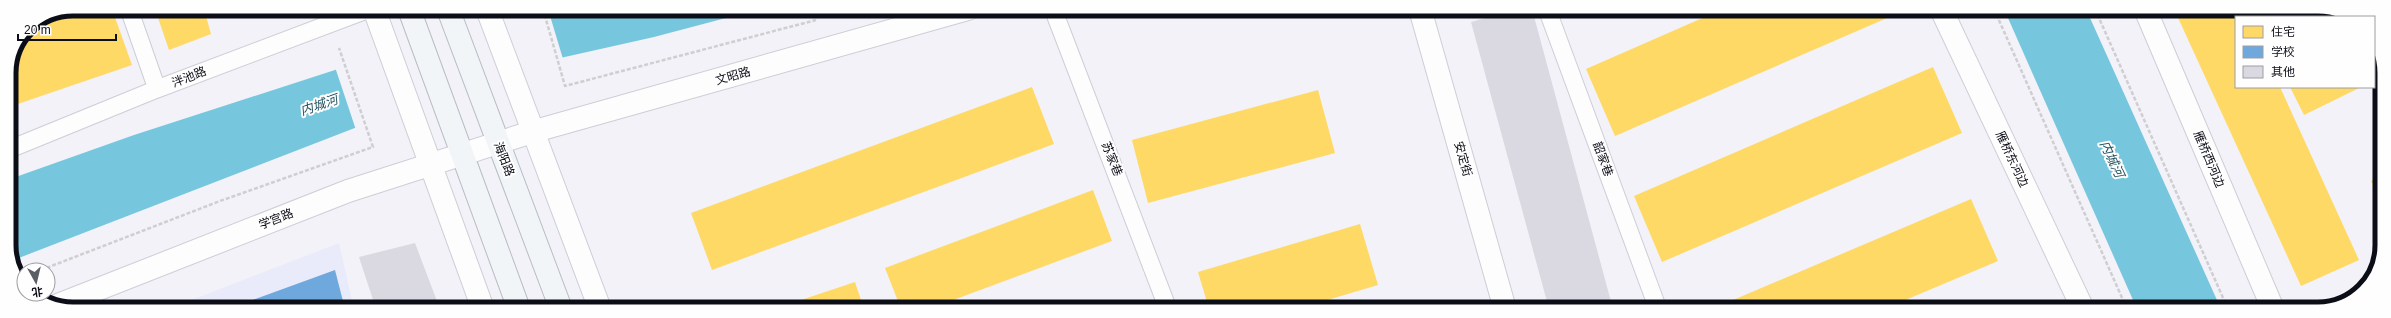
<svg xmlns="http://www.w3.org/2000/svg" width="2391" height="318" font-family="Arial,'Noto Sans SC',sans-serif">
  <style>
    .built { fill: #e9ebfa }
    .water { fill: #76c7de }
    .pier { fill: #f2f2f8 }
    .homes { fill: #ffd966 }
    .schools { fill: #6fa8dc }
    .building { fill: #dad8e0 }
    .lines { fill: none; stroke-linecap: round; stroke-linejoin: round }
    .service-casing { stroke: #cdced6; stroke-width: 19 }
    .minor-casing { stroke: #cdced6; stroke-width: 24 }
    .tertiary-casing { stroke: #cdced6; stroke-width: 24 }
    .primary-casing { stroke: #b8bdc4; stroke-width: 24 }
    .path { stroke: #cfcfd1; stroke-width: 2.5; stroke-dasharray: 4 2; stroke-linecap: butt }
    .service { stroke: #fdfdfe; stroke-width: 17 }
    .minor { stroke: #fdfdfe; stroke-width: 22 }
    .tertiary { stroke: #fdfdfe; stroke-width: 22 }
    .primary { stroke: #f2f5f8; stroke-width: 22 }
    .labels { text-anchor: middle; dominant-baseline: central; stroke-width: 4; stroke-linejoin: round; paint-order: stroke }
    .street-label { font-size: 12px; fill: #0c0e17; stroke: #fefefe }
    .water-label { font-size: 13px; font-style: italic; fill: #235360; stroke: #fefefe }
    .rim { fill: none; stroke: #0c0e17; stroke-width: 5 }
  </style>
  <rect width="100%" height="100%" fill="#f2f2f8"/>
  <path class="built" d="M339,243L354,309H168Z"/>
  <path class="water" d="M523,9H760L654,37L538,63L378,119L11,261L10,179L134,135Z
    M2004,9H2086L2221,309H2137Z"/>
  <path class="pier" d="M516,9H548L563,59L539,65L356,130L335,67Z"/>
  <path class="homes" d="M73,9H112L132,65L9,107V73L24,37L31,34L28,27Z
    M155,9H204L211,34L169,50Z
    M1723,9H1900L1901,12L1615,136L1586,69Z
    M2174,9L2245,10L2248,17H2236V87H2280L2359,260L2301,286Z
    M2374,49L2381,60V77L2374,81Z
    M1933,67L1962,133L1662,262L1634,196Z
    M1032,87L1054,144L712,270L691,213Z
    M2290,87H2361L2304,115Z
    M1318,90L1335,153L1148,203L1132,140Z
    M2381,176V201L2371,181Z
    M1093,190L1112,241L929,309H901L885,268Z
    M1971,199L1998,261L1884,309H1712Z
    M1360,224L1378,285L1297,309H1209L1198,272Z
    M855,282L864,309H777V308Z"/>
  <path class="schools" d="M335,270L345,309H231V308Z"/>
  <path class="building" d="M1518,9H1532L1613,309H1549L1471,22Z
    M415,243L440,309H376L359,257Z
    M1633,304L1634,309H1618V308Z"/>
  <g class="lines">
    <defs>
      <path id="service" d="M129,9L157,89
        M1053,9L1168,309
        M1547,9L1658,309
        M10,149L157,89L369,9"/>
      <path id="minor" d="M374,9L483,309
        M487,9L600,309"/>
      <path id="tertiary" d="M1420,9L1505,309
        M1941,9L2083,309
        M2145,9L2273,309
        M58,305L348,191L535,131L968,9"/>
      <path id="primary" d="M409,9L519,309
        M448,9L561,309"/>
    </defs>
    <use href="#service" class="service-casing"/>
    <use href="#minor" class="minor-casing"/>
    <use href="#tertiary" class="tertiary-casing"/>
    <use href="#primary" class="primary-casing"/>
    <path class="path" d="M543,9L565,86L816,20
      M1994,9L2127,309
      M2095,9L2228,309
      M41,270L220,201L373,147L339,48
      M21,278L24,277"/>
    <use href="#service" class="service"/>
    <use href="#minor" class="minor"/>
    <use href="#tertiary" class="tertiary"/>
    <use href="#primary" class="primary"/>
  </g>
  <g class="labels">
    <g class="street-label">
      <text transform="translate(733 76) rotate(-16)">文昭路</text>
      <text transform="translate(189 77) rotate(-21)">泮池路</text>
      <text transform="translate(504 159) rotate(69)">海阳路</text>
      <text transform="translate(1112 159) rotate(68)">苏家巷</text>
      <text transform="translate(1463 159) rotate(74)">安定街</text>
      <text transform="translate(1603 159) rotate(70)">韶家巷</text>
      <text transform="translate(2012 159) rotate(65)">雁桥东河边</text>
      <text transform="translate(2209 159) rotate(67)">雁桥西河边</text>
      <text transform="translate(276 219) rotate(-21)">学宫路</text>
    </g>
    <g class="water-label">
      <text transform="translate(319 105) rotate(-19)">内城河</text>
      <text transform="translate(2112 159) rotate(65)">内城河</text>
    </g>
  </g>
  <path d="M0 0H2391V318H0ZM73 16H2318A57 57 0 0 1 2375 73V245A57 57 0 0 1 2318 302H73A57 57 0 0 1 16 245V73A57 57 0 0 1 73 16Z" fill="#fefefe" fill-rule="evenodd"/>
  <path class="rim" d="M73 16H2318A57 57 0 0 1 2375 73V245A57 57 0 0 1 2318 302H73A57 57 0 0 1 16 245V73A57 57 0 0 1 73 16Z"/>
  <rect x="2235" y="16" width="140" height="72" fill="#fefefe" stroke="#9d9ea2"/>
  <rect x="2243" y="26" width="20" height="12" fill="#ffd966" stroke="#9d9ea2"/>
  <text x="2271" y="36" font-size="12" fill="#0c0e17">住宅</text>
  <rect x="2243" y="46" width="20" height="12" fill="#6fa8dc" stroke="#9d9ea2"/>
  <text x="2271" y="56" font-size="12" fill="#0c0e17">学校</text>
  <rect x="2243" y="66" width="20" height="12" fill="#dad8e0" stroke="#9d9ea2"/>
  <text x="2271" y="76" font-size="12" fill="#0c0e17">其他</text>
  <g transform="translate(36 282) rotate(172)"><circle r="19" fill="#fefefe" stroke="#9d9ea2"/>
  <path d="M0-3L7 15L0 10L-7 15Z" fill="#5c5e66"/>
  <text y="-6" font-size="11" font-weight="bold" text-anchor="middle" fill="#0c0e17">北</text>
  </g>
  <path d="M18 34v6h98v-6" fill="none" stroke="#0c0e17" stroke-width="2"/>
  <text x="24" y="34" font-size="12" fill="#0c0e17" stroke="#fefefe" stroke-width="3" paint-order="stroke">20 m</text>
</svg>
